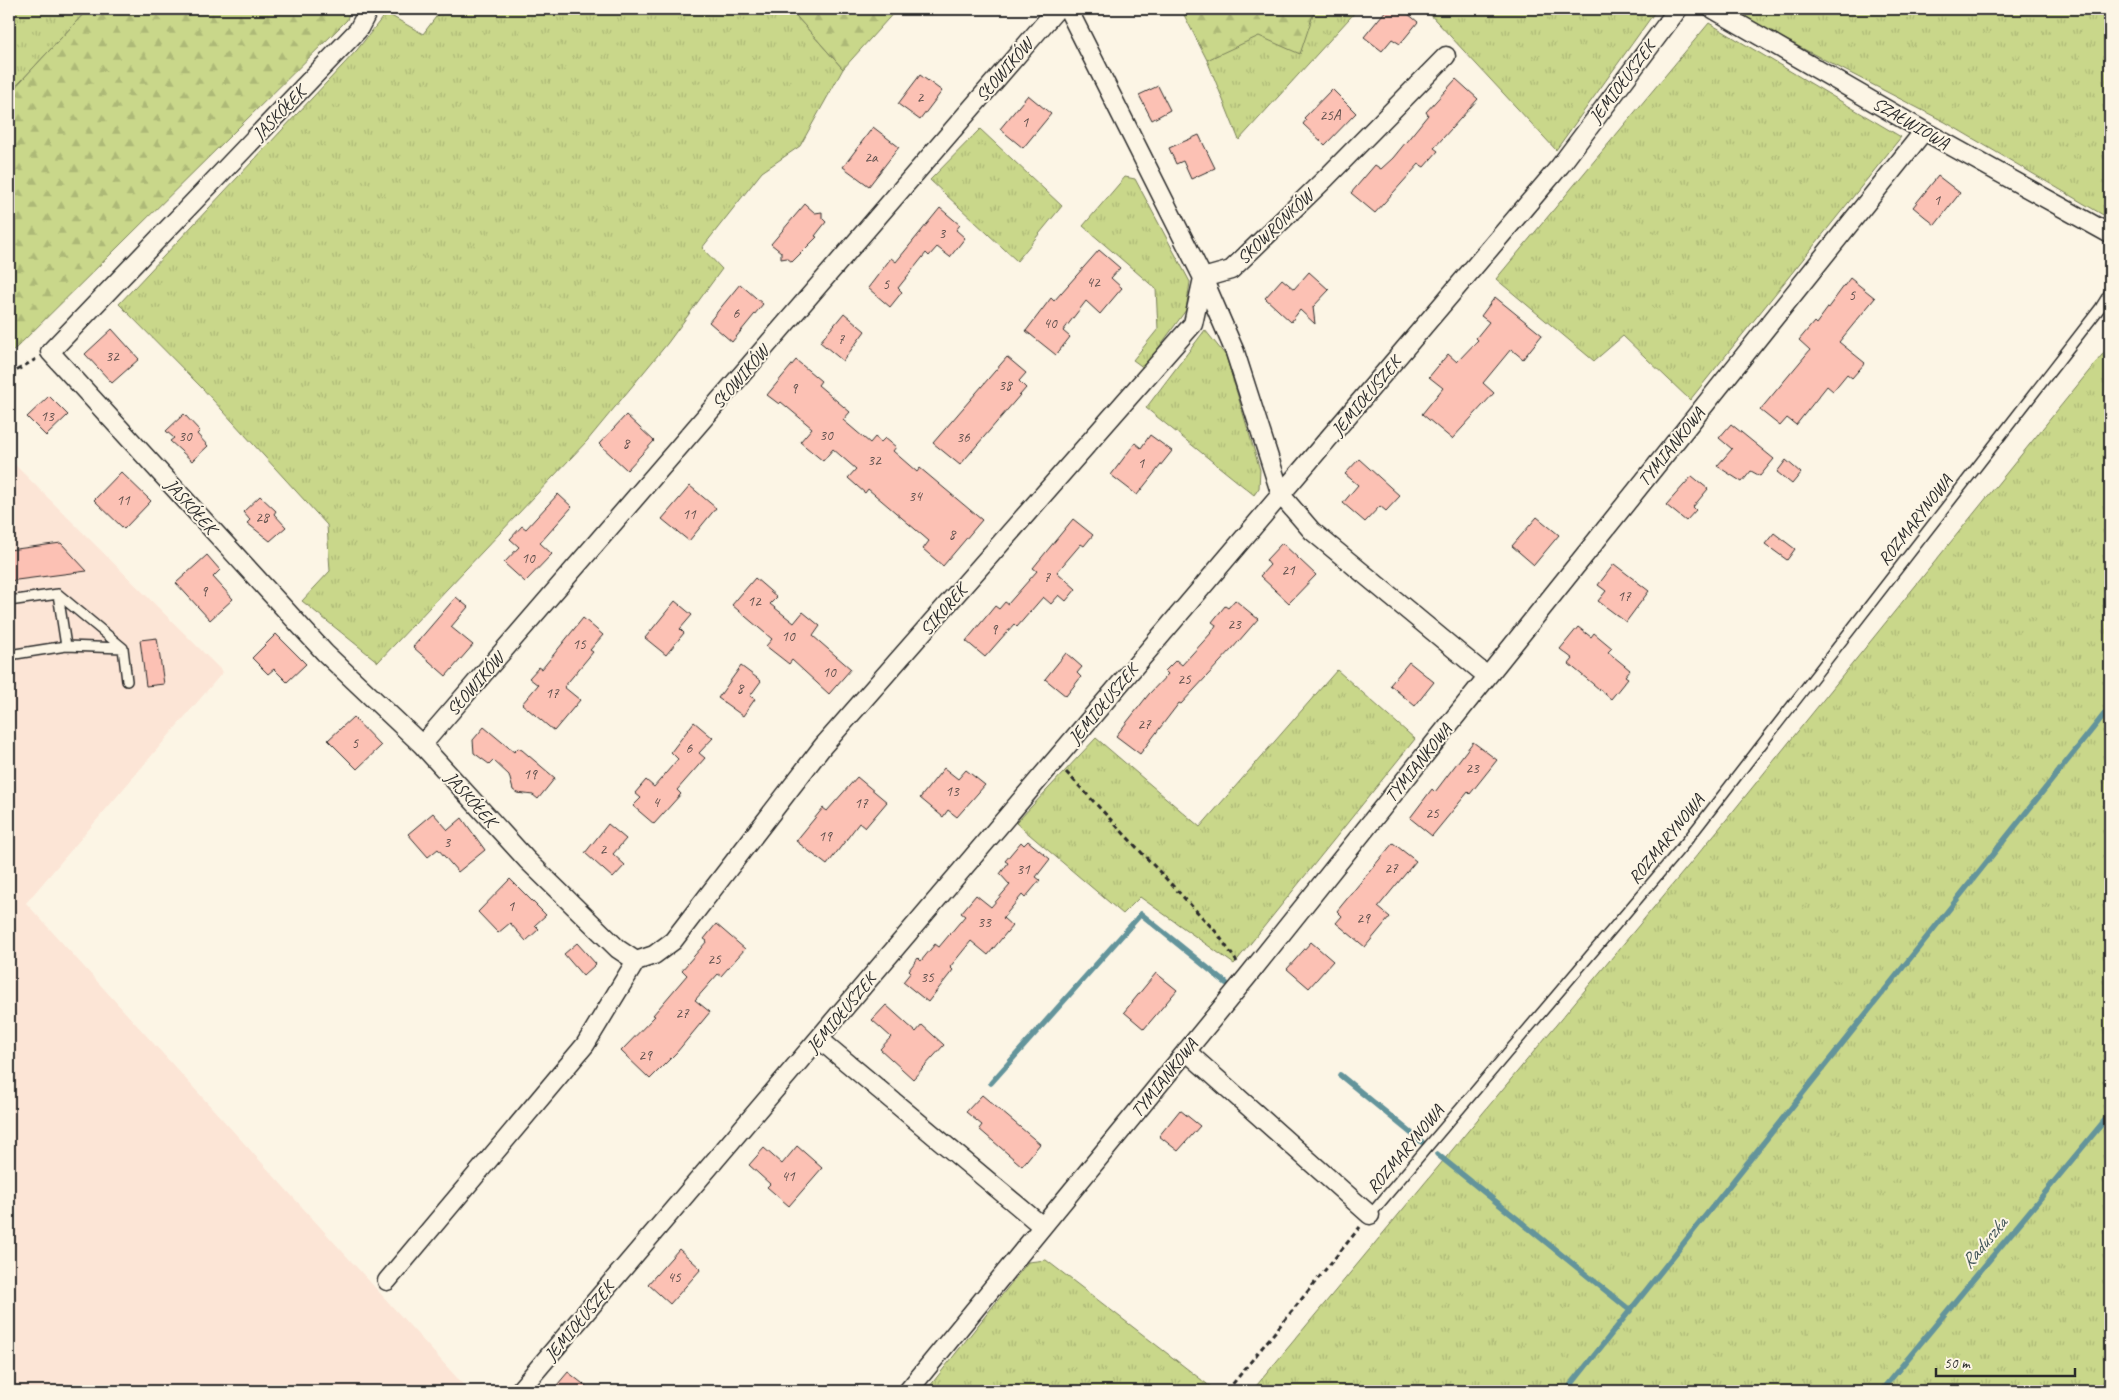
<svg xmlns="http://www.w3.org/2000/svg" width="2119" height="1400" font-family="Caveat,sans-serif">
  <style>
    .built { fill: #fce5d6 }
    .grass { fill: url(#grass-tufts); stroke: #7a815a }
    .forest { fill: url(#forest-firs); stroke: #7a815a }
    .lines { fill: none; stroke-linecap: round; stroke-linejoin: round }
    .stream { stroke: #64949b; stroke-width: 5.5 }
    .building { fill: #fcc1b4; stroke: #2b2b2b }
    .lane-casing { stroke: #2b2b2b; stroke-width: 12 }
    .street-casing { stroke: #2b2b2b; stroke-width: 21 }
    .path { stroke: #2b2b2b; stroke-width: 3; stroke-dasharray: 5 4; stroke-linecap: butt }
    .lane { stroke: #fcf5e5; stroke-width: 9 }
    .street { stroke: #fcf5e5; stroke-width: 18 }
    .labels { text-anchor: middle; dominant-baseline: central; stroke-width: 4; stroke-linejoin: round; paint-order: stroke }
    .number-label { font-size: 15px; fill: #5f504d }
    .street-label { font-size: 18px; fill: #2b2b2b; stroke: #fcf5e5 }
    .water-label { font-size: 19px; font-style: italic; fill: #43575a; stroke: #fcf5e5 }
  </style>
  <defs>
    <pattern id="grass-tufts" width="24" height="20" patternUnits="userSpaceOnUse" patternTransform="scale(1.25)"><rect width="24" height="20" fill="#c9d78a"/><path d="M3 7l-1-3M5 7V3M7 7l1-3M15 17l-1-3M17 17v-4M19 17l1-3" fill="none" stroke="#adb977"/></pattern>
    <pattern id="forest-firs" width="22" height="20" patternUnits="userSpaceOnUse" patternTransform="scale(1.25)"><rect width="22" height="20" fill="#c9d78a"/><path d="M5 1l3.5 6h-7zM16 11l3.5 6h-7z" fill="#adb977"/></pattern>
  </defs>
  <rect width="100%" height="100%" fill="#fcf5e5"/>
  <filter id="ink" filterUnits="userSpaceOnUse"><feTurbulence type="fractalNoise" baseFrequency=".02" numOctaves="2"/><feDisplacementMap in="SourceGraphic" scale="10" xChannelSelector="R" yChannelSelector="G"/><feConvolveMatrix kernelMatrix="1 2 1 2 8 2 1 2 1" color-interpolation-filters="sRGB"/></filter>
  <g filter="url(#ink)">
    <path class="built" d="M9,459L223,672L26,903L469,1391H9Z"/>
    <path class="grass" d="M9,9H88L9,94Z
      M442,9H790L843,69L800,146L762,172L702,248L722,269L667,344L587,441L378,662L302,601L330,571L327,525L202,388L119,304L357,50L386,13L423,34Z
      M1260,9H1358L1239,140L1207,60Z
      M1425,9H1657L1556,150Z
      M1726,9H2110V219L1945,122Z
      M1709,23L1901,137L1690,400L1623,336L1594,361L1496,279Z
      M980,129L1062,206L1017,261L930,180Z
      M1125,177L1135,179L1190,282L1186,310L1144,368L1133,360L1158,329L1156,289L1083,226Z
      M1205,330L1226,356L1260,470L1259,488L1254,495L1146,408Z
      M2110,345V1391H1252L1718,830Z
      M1337,670L1415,739L1234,964L1140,897L1123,914L1016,823L1096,738L1200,827Z
      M1046,1260L1216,1391H926L1028,1262Z"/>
    <path class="forest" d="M88,9H350L347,20L9,355V94Z
      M790,9H897L843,69Z
      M1181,9H1315L1300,54L1259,36L1207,60Z"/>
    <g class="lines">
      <path class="stream" d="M1340,1075L1422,1142
        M991,1083L1141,914L1226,983
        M1437,1154L1631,1311
        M1566,1391L2110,707
        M1881,1391L2110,1114"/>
    </g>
    <path class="building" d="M1387,9H1402L1418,22L1400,44L1392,39L1382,51L1364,37Z
      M920,75L942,91L920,120L898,104Z
      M1456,79L1478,99L1434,148L1438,151L1424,167L1419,164L1375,213L1351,193L1375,165L1381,169L1393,158L1428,115L1426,112Z
      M1158,86L1170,110L1152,120L1139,95Z
      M1332,89L1356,113L1325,145L1303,124L1306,120L1304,118Z
      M1028,95L1051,114L1023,148L1000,129Z
      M873,127L899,147L869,186L843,167Z
      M1199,135L1215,168L1191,179L1183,161L1176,164L1169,148Z
      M1938,176L1960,193L1935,225L1913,207Z
      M805,204L815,213L822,212V218L826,222L815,236L817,237L792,262L787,258L781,259V252L771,244Z
      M940,208L960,225L956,230L965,238L950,257L937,247L929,256L926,253L898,288L902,292L890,307L868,288L891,258L896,262Z
      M1099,250L1120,268L1111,278L1122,288L1100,314L1086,301L1063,331L1070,337L1056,355L1026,331L1051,298L1054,301Z
      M1309,272L1329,290L1313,307L1315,324L1300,310L1291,322L1265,298L1282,279L1294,289Z
      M1850,278L1875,298L1839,342L1865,363L1852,378L1847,374L1833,391L1827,386L1796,425L1787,418L1780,426L1760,410L1810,350L1799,340L1814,322L1816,324Z
      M740,284L763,304L732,342L709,322Z
      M1495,297L1542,335L1523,359L1511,349L1483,383L1494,393L1452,439L1422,414L1443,388L1429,377L1448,354L1457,362L1478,340L1476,338L1489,322L1481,316Z
      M844,313L865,331L843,361L820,342Z
      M112,329L139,359L112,383L85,354Z
      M1007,357L1026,373L1019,381L1026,388L960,465L933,443Z
      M796,360L821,381L818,385L850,412L843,420L870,443L875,437L881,442L885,438L896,447L893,451L917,472L920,468L982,520L943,566L923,549L929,541L868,489L865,493L848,478L856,469L833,449L823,461L800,442L812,428L781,402L779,404L767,395Z
      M49,396L68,415L46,436L27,417Z
      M184,414L200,431L197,434L208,446L192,461L170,441L174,438L166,431Z
      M626,415L654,441L627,470L599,444Z
      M1731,424L1774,459L1760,476L1751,471L1742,482L1717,466L1732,449L1719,438Z
      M1150,435L1172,451L1137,495L1111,475L1135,443L1141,448Z
      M1359,459L1400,496L1386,511L1380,506L1365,522L1343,503L1358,485L1345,474Z
      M1786,460L1801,473L1792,484L1777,472Z
      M121,472L151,501L124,529L94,500Z
      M1692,476L1708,489L1693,507L1696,510L1686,521L1666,505Z
      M690,486L716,508L689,541L662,519Z
      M558,494L572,507L540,543L552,554L525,582L504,563L519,547L510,539L522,526L526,529Z
      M260,496L276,511L274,514L286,527L270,541L247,523L250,520L243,512Z
      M1537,517L1559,535L1534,565L1512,546Z
      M1073,519L1093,535L1084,546L1081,544L1057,572L1076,589L1066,601L1059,595L1051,604L1043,597L1017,627L1014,624L985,657L966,641L995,606L999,609L1005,602L1008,604L1037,571L1033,568Z
      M1774,533L1795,549L1787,560L1765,544Z
      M61,543L87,571L9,581V550Z
      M1282,543L1316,575L1289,603L1260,576L1270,565L1266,560Z
      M207,555L220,570L213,577L233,599L210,620L176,583Z
      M1614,564L1649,591L1626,622L1598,601L1606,591L1598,585Z
      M755,578L777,597L770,604L794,623L803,612L820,626L813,636L851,669L829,694L792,660L789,664L766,646L772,639L732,605Z
      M456,597L468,607L451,627L473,645L446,676L413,647Z
      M1235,600L1258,619L1232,649L1181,704L1179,703L1140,754L1116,736L1149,694L1168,674L1165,671L1176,660L1182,665L1212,632L1216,625L1212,622L1225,606L1228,608Z
      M675,601L692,615L680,629L684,633L666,655L645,638Z
      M583,618L603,635L590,650L593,652L564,687L580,700L554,731L522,704L538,685L529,678L539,667L542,669Z
      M1578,627L1591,637L1594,633L1612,648L1608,652L1630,670L1625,676L1628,678L1611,699L1569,664L1573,659L1560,649Z
      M276,634L306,664L287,682L274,669L268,674L252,658Z
      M157,638L164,684L146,686L140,640Z
      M1066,653L1082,667L1077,673L1081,677L1066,696L1045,679Z
      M1409,662L1434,682L1415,706L1390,685Z
      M741,666L761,681L750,696L755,699L743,716L718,698Z
      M353,717L381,746L357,769L328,740Z
      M694,722L713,738L699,753L705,758L677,790L681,794L654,824L633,806L641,798L635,793L646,780L654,787L678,759L671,752Z
      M484,727L514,752L518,748L522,750L555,778L538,799L533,795L517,793L513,790L509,775L493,760L489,764L474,753L473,740Z
      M1473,742L1497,760L1470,794L1468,792L1432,836L1410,818L1432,789L1435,792Z
      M944,768L958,779L966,770L985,785L957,817L948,810L943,817L920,798Z
      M857,777L887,802L865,828L859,823L827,865L796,841L823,808L827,811Z
      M433,813L448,830L462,818L485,850L458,872L438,849L428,857L408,834Z
      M608,824L626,839L613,854L625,865L613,878L585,853Z
      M1028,841L1050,859L1036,877L1040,880L1025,898L1022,895L1003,918L1012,926L988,955L971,941L950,967L953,970L928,1002L903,982L911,972L909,970L918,958L921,961L935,944L939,947L965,916L961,913L976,895L991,907L1010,885L1000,874L1008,863L1005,861L1021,842L1024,845Z
      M1393,843L1416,861L1378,907L1390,917L1365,947L1336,923L1342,916L1337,911Z
      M510,879L546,915L535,925L539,929L526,941L510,923L498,933L478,912Z
      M716,924L745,949L721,976L718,974L695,1000L710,1012L677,1052L650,1079L621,1051L655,1016L653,1015L687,975L682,970L707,941L704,939Z
      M1311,942L1333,961L1309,988L1287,969Z
      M577,943L596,964L583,976L564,954Z
      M1156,973L1177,990L1144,1029L1124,1012Z
      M886,1005L916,1032L922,1025L944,1045L913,1079L880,1049L891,1037L872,1020Z
      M982,1095L1040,1144L1022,1166L979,1129L982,1125L966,1112Z
      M1180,1110L1200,1126L1178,1151L1159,1136Z
      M797,1146L822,1168L789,1206L767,1187L770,1184L749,1165L764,1148L782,1164Z
      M679,1249L701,1269L670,1304L648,1284Z
      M568,1372L592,1391H552Z"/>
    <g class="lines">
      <defs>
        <path id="lane" d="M9,601L58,594L123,648L127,681
          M66,646L123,648
          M9,655L66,646L58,594
          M1370,1215L1686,842L2100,308L2110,292"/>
        <path id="street" d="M369,9L358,30L50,352L325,653L422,745L527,860L618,949L636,961L654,955L673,941L823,746L1193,324L1203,278
          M1068,9L1203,278L1231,270L1326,178L1446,56
          M1713,9L1924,131L2110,234
          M1203,278L1235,352L1281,495L1312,531L1487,676
          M422,745L1057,9
          M819,1039L1042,1226
          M1186,1051L1370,1215
          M387,1281L585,1045L636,961
          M519,1391L1560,166L1678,9
          M908,1391L1247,977L1924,131"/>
      </defs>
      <use href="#lane" class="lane-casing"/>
      <use href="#street" class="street-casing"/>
      <path class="path" d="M9,375L36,359
        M1066,772L1217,933L1237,962
        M1227,1391L1360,1227"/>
      <use href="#lane" class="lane"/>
      <use href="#street" class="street"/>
    </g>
  </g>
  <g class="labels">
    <g class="number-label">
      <text x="920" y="97">2</text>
      <text x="1330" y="115">25A</text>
      <text x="1025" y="122">1</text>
      <text x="871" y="157">2a</text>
      <text x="1937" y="200">1</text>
      <text x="942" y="233">3</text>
      <text x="1093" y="282">42</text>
      <text x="886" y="284">5</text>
      <text x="1852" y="295">5</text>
      <text x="736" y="313">6</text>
      <text x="1050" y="323">40</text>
      <text x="841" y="339">7</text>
      <text x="112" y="356">32</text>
      <text x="1005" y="385">38</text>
      <text x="794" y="388">9</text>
      <text x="47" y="416">13</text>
      <text x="826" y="435">30</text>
      <text x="185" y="436">30</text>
      <text x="963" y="437">36</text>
      <text x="626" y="443">8</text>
      <text x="874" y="460">32</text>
      <text x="1141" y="463">1</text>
      <text x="915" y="496">34</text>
      <text x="123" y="500">11</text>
      <text x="689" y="514">11</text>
      <text x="262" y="517">28</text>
      <text x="952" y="534">8</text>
      <text x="528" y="558">10</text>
      <text x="1288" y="570">21</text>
      <text x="1047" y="577">7</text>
      <text x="204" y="591">9</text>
      <text x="1624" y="596">17</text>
      <text x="754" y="601">12</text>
      <text x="1234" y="624">23</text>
      <text x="994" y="629">9</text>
      <text x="788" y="636">10</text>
      <text x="579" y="644">15</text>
      <text x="829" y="672">10</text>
      <text x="1184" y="679">25</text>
      <text x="740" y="688">8</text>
      <text x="552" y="693">17</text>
      <text x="1144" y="724">27</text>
      <text x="355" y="743">5</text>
      <text x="689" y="748">6</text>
      <text x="1472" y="768">23</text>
      <text x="530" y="774">19</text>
      <text x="952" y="791">13</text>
      <text x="656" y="802">4</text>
      <text x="861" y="803">17</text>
      <text x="1432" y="813">25</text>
      <text x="825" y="836">19</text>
      <text x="447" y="842">3</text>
      <text x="603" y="849">2</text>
      <text x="1391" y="868">27</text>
      <text x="1023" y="869">31</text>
      <text x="511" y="906">1</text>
      <text x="1363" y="918">29</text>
      <text x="984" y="922">33</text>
      <text x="714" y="959">25</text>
      <text x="927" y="977">35</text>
      <text x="682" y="1013">27</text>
      <text x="645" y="1055">29</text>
      <text x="788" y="1176">41</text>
      <text x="674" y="1277">45</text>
    </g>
    <g class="street-label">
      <text transform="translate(1004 70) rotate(-49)">SŁOWIKÓW</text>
      <text transform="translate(1622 82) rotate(-53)">JEMIOŁUSZEK</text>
      <text transform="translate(279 113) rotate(-46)">JASKÓŁEK</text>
      <text transform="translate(1911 123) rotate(30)">SZAŁWIOWA</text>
      <text transform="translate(1275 227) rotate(-44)">SKOWRONKÓW</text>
      <text transform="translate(740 377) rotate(-49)">SŁOWIKÓW</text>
      <text transform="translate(1366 396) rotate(-50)">JEMIOŁUSZEK</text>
      <text transform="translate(1671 447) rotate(-51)">TYMIANKOWA</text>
      <text transform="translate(191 506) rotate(48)">JASKÓŁEK</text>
      <text transform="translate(1915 520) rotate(-52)">ROZMARYNOWA</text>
      <text transform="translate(943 610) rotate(-49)">SIKOREK</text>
      <text transform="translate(475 684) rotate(-49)">SŁOWIKÓW</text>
      <text transform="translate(1103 704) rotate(-50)">JEMIOŁUSZEK</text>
      <text transform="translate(1418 763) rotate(-51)">TYMIANKOWA</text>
      <text transform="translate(471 799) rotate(48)">JASKÓŁEK</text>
      <text transform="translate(1666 839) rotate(-51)">ROZMARYNOWA</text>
      <text transform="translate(841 1013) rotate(-50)">JEMIOŁUSZEK</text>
      <text transform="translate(1164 1078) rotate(-51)">TYMIANKOWA</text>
      <text transform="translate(1405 1149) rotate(-50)">ROZMARYNOWA</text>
      <text transform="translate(579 1321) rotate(-50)">JEMIOŁUSZEK</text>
    </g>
    <g class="water-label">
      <text transform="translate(1984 1243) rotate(-50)">Raduszka</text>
    </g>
  </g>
  <rect width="2119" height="1400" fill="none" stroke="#fcf5e5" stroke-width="30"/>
  <rect x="15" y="15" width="2089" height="1370" fill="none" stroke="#2b2b2b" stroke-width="2" filter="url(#ink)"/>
  <path d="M1936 1368v8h139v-8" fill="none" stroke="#2b2b2b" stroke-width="2.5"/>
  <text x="1944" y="1368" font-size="15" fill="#2b2b2b" stroke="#fcf5e5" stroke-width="4" paint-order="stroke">50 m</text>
</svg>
